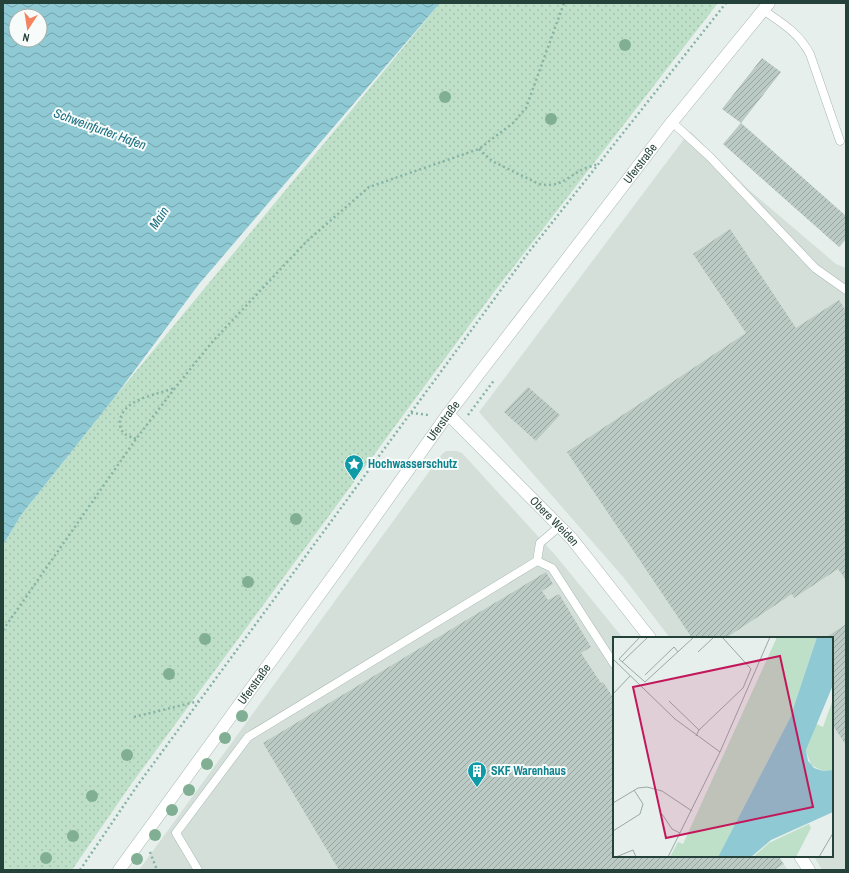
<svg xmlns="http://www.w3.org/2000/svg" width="849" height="873" font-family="'Archivo Narrow',sans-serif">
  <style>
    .built { fill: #d4dfda }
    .grass { fill: url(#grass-dots) }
    .water { fill: url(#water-waves); fill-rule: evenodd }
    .building { fill: url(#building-hatch) }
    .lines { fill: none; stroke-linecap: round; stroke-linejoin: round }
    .service-casing { stroke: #a8b8b2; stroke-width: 9 }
    .minor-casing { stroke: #a8b8b2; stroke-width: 13 }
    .path { stroke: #86b3a5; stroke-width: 2.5; stroke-dasharray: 2 3; stroke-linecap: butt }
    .service { stroke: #fff; stroke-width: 8 }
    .minor { stroke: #fff; stroke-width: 12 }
    .tree { fill: #80af93 }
    .labels { text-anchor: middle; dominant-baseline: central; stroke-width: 4; stroke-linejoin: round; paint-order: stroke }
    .street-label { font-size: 12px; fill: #24423a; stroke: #f7fbf9 }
    .culture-label { font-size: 12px; font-weight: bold; fill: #0d838f; stroke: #f7fbf9; text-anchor: start }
    .water-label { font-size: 13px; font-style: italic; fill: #1c6f80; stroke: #f7fbf9 }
    .inset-road { fill: none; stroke: #98aaa4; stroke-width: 1 }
    .view { fill: #c2185b; fill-opacity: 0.15; stroke: #c2185b; stroke-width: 2 }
    .inset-edge { fill: none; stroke: #24423a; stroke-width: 2 }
  </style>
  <defs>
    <pattern id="grass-dots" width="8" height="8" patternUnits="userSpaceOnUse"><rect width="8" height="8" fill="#bfe0c8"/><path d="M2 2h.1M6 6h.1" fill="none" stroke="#a4c1ad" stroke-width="1.8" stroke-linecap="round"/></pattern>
    <pattern id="water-waves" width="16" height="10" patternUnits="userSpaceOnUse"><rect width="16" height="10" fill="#8ec9d4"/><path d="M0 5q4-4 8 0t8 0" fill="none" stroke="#74a5ad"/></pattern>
    <pattern id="building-hatch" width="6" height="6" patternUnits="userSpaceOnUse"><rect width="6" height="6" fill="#bbcac4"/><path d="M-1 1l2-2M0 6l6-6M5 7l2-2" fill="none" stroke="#98a6a0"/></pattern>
  </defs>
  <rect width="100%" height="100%" fill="#e6efeb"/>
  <path class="built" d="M690,131L749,190L836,264L846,268V870H822L814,856H832V638H670L624,578L479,412Z
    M446,451H457L462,453L556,556L623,638H614V856H778L788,870H139L442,454Z"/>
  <path class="grass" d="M440,3H718L494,292L132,783L72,870H3V545L21,515L114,398Z"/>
  <path class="water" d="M3,3H440L199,284L114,398L21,515L3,545ZM16,16H40V40H16Z"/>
  <path class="building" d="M762,58L781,72L741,123L722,109Z
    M741,123L846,216V239L839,247L723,144Z
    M730,229L796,328L839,300L846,311V580L838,569L794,598L792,594L726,638H692L567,452L746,333L693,254Z
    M528,387L560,415L536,441L504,412Z
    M546,572L553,584L542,591L548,600L559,594L591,647L581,653L601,683L603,682L614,699V856H778L784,864L774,870H339L263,743Z
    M846,624V745L832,724V638H825Z"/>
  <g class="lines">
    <defs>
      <path id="service" d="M763,10C782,23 799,33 810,54L840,141
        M672,122L710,157L815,268L846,290
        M537,561L552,568L614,664
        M198,870L176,833L248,737L537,561L540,543L560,526"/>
      <g id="minor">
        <path id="s1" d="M448,414L572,539L650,638"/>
        <path d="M800,856L809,870"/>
        <path id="s2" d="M119,870L338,569L448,414L672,122L769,3"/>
      </g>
    </defs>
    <use href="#service" class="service-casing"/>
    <use href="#minor" class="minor-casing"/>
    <path class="path" d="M479,149L492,161L539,184C560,188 566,178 583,169C588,167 593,166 598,164
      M411,413L429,415
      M468,415L495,379
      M136,439C128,436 120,434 120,423C120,399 157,395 174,388
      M3,630L136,439L175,388L213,341L306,242L369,187L479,149L513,123L526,108L564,3
      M134,717L199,701
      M150,852L157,870
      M80,870L137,786L528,253L726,3"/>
    <use href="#service" class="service"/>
    <use href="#minor" class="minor"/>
  </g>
  <g class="tree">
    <circle cx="625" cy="45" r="6"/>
    <circle cx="445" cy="97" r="6"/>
    <circle cx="551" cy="119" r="6"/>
    <circle cx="296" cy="519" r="6"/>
    <circle cx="248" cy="582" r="6"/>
    <circle cx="205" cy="639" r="6"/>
    <circle cx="169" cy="674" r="6"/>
    <circle cx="242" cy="716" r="6"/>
    <circle cx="225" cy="738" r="6"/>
    <circle cx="127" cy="755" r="6"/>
    <circle cx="207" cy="764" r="6"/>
    <circle cx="189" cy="790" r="6"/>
    <circle cx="92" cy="796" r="6"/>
    <circle cx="172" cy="810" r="6"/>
    <circle cx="155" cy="835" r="6"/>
    <circle cx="73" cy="836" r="6"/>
    <circle cx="46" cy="858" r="6"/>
    <circle cx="137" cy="859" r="6"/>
  </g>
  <defs>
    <symbol id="sight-pin" viewBox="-11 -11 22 30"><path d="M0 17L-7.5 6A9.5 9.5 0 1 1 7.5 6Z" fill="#0f9aa8" stroke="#f7fbf9"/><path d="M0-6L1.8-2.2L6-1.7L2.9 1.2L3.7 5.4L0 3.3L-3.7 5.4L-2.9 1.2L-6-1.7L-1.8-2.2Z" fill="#fff"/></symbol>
    <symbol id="building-pin" viewBox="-11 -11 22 30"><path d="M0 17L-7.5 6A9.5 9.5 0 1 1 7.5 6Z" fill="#0f9aa8" stroke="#f7fbf9"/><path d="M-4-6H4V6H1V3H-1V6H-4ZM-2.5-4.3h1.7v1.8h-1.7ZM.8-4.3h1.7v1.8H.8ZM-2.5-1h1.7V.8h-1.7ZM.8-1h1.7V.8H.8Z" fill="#fff"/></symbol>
  </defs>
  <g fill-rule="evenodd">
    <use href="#sight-pin" x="343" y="453" width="22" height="30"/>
    <use href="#building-pin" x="466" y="760" width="22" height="30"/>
  </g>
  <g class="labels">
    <g class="street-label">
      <text stroke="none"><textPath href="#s2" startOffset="878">Uferstraße</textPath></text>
      <text stroke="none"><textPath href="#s2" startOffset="554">Uferstraße</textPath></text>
      <text stroke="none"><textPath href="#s1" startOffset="151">Obere Weiden</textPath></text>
      <text stroke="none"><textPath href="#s2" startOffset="230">Uferstraße</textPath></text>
    </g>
    <g class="culture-label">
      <text x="368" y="464">Hochwasserschutz</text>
      <text x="491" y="771">SKF Warenhaus</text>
    </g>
    <g class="water-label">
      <text transform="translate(100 129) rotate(20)">Schweinfurter Hafen</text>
      <text transform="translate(159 218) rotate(-56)">Main</text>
    </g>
  </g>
  <g transform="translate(613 637)">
    <rect width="220" height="220" fill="#e6efeb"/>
    <path d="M164,0H204L177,81L105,220H57L65,205L70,207ZM220,62V133L210,134L198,128L193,113L203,87L210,90ZM196,187L198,191L183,220H140L156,206Z" fill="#bfe0c8"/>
    <path d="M204,0H220V48L193,113L195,124L201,131L210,134L220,133V175L158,203L138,220H105L177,81Z" fill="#8ec9d4"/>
    <path class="inset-road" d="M27,0L6,22L32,45L81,0M85,15L101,0M0,22L62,82L107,115M9,25L35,0M32,38L61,10L65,15M0,57L17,39M56,64L86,93M83,99L86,93L130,51L138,32L109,0M0,166L25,151L34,150L49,154L79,174M49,177L59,192L67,196M0,194L27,177L30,167L21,153M3,220L20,213L23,220M55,220L107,115L157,0M206,220L220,196"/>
    <path class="view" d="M167,19L200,170L53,201L20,50Z"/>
    <rect width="220" height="220" class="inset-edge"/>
  </g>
  <rect width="849" height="873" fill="none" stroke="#24423a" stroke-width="8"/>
  <g transform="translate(28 28) rotate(192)"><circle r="19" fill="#f7fbf9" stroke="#a3b1ad"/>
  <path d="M0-3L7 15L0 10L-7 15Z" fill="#f4845f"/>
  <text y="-6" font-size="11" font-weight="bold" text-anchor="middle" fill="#24423a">N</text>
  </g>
</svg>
